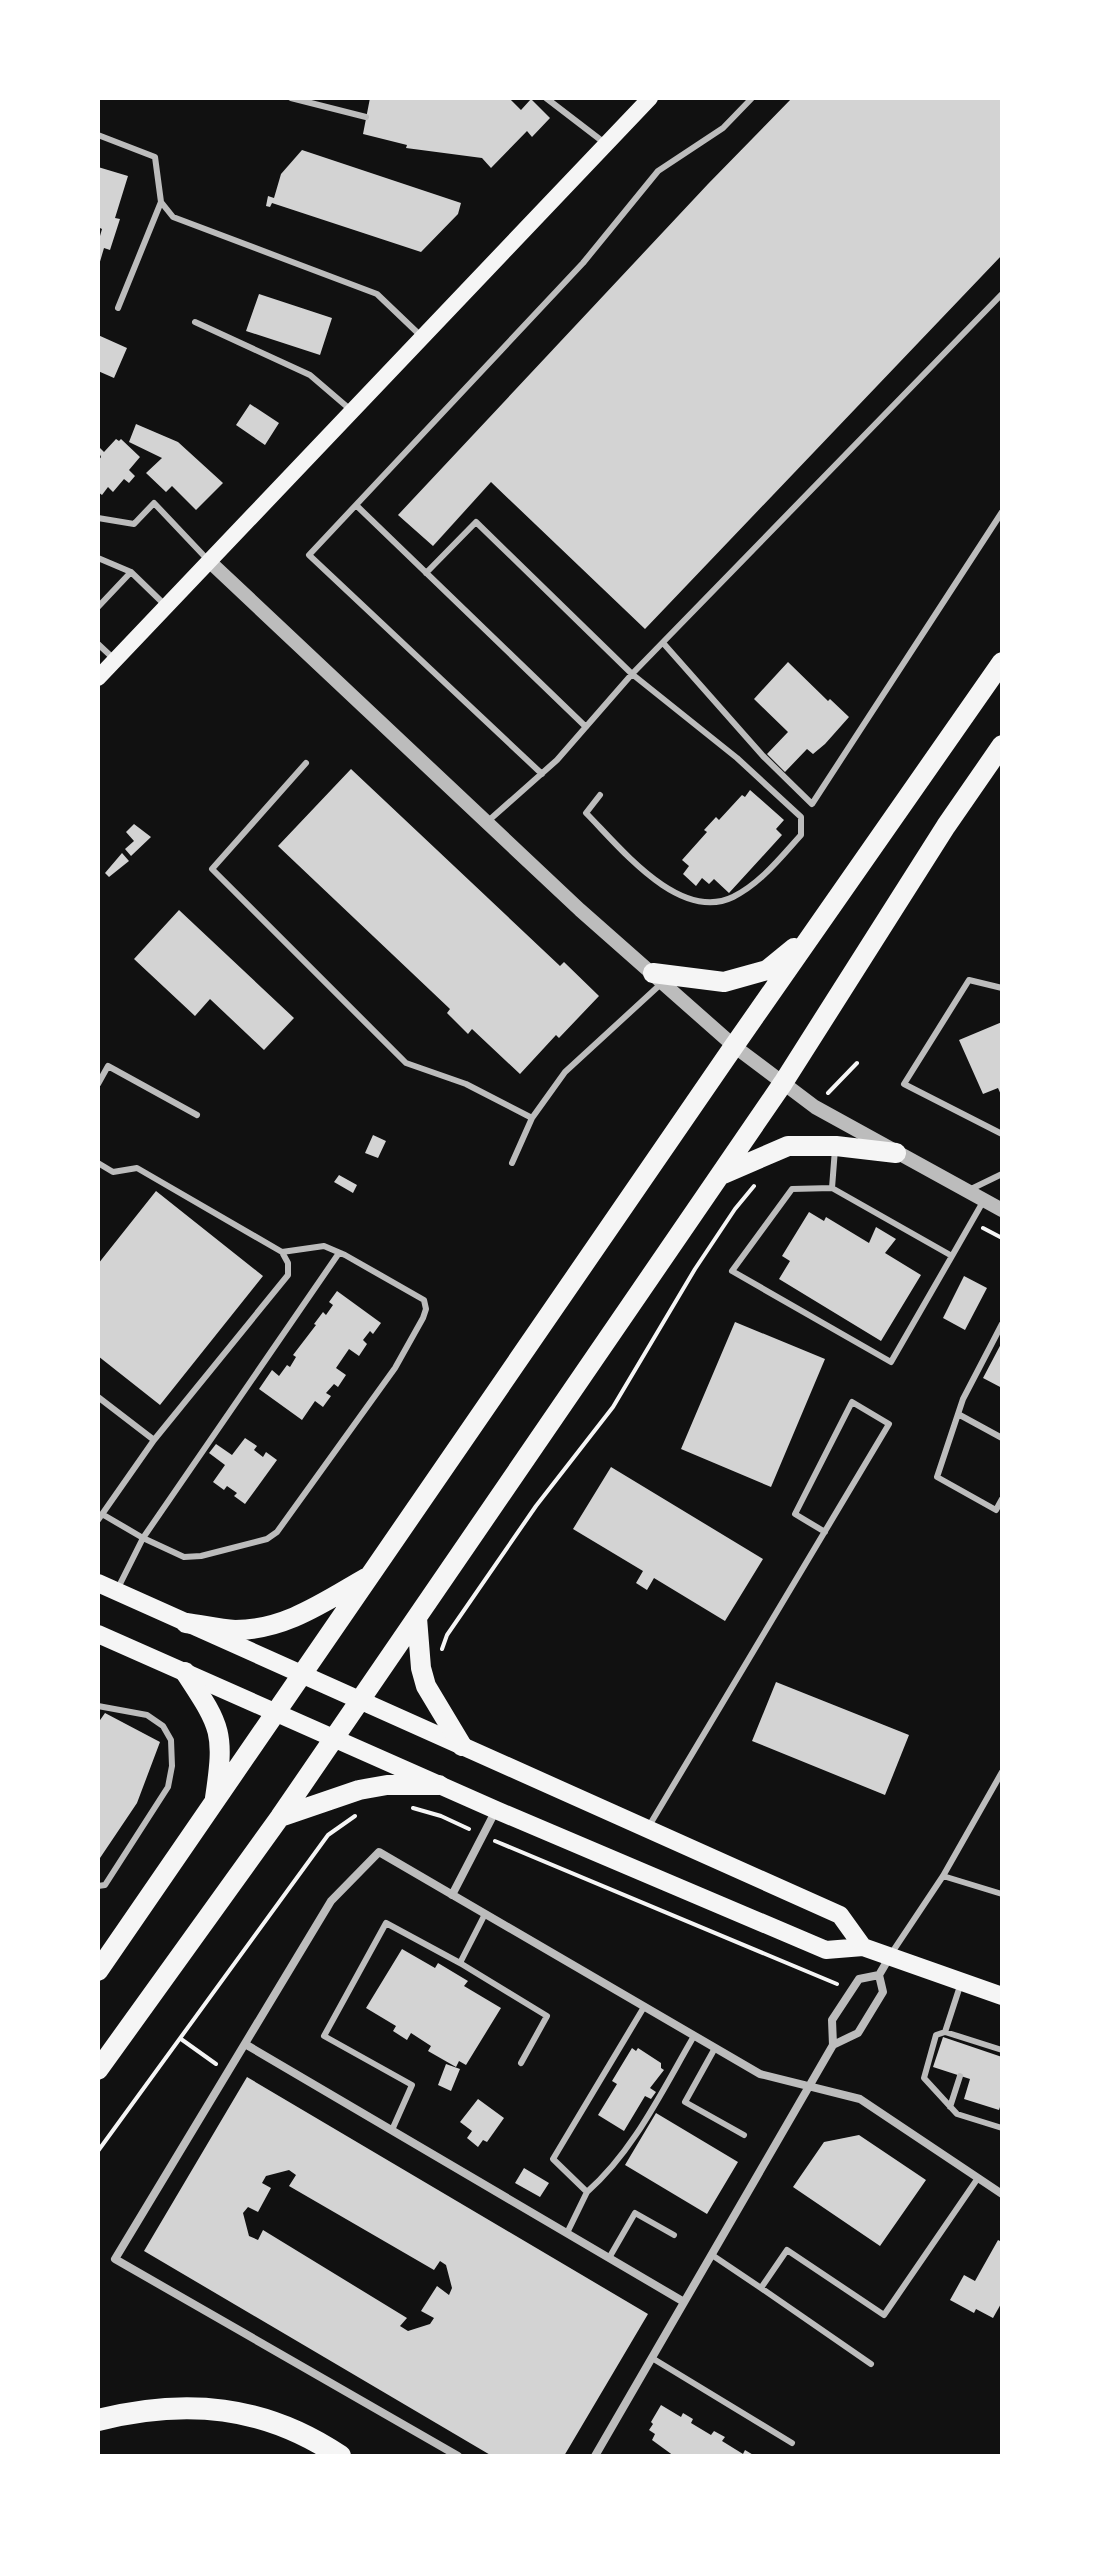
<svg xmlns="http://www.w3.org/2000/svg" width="1100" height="2554" font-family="Montserrat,sans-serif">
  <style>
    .building { fill: #d3d3d3; fill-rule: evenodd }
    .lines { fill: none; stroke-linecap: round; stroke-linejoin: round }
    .path { stroke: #f5f5f5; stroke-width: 4 }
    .service { stroke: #bcbcbc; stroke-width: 6 }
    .minor { stroke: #bcbcbc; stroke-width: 8 }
    .tertiary { stroke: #bcbcbc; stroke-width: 14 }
    .secondary { stroke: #f5f5f5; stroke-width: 16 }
    .primary { stroke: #f5f5f5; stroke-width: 18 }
    .trunk { stroke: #f5f5f5; stroke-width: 20 }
    .motorway { stroke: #f5f5f5; stroke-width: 22 }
  </style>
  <rect width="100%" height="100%" fill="#111"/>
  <path class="building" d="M370,98H509L521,110L531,99L550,118L532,137L527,131L491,168L482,158L406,148L407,145L363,134Z
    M792,98H1002V255L645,629L491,482L433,546L398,515L708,184Z
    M302,150L461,203L458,214L421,252L272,203L270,207L266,206L268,196L274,198L281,174Z
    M98,167L128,176L115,218L120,219L110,250L104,248L99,265L98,243L102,229L98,227Z
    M259,294L332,318L320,355L246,331Z
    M98,335L127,348L114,378L98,371Z
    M250,404L279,423L265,445L236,425Z
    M136,424L178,442L223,483L196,510L172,486L166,492L146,473L162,458L129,442Z
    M116,439L119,441L121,439L140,457L129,470L135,476L129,483L124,479L113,492L108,487L102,495L98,492V461L101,457L98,450L100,448L104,452Z
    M788,662L828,701L830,699L849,717L825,744L813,754L807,749L785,772L767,754L788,732L754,699Z
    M351,769L560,966L564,962L599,996L559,1038L556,1035L520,1074L472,1029L468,1034L447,1013L450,1009L278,846Z
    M750,790L784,820L776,829L782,835L729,893L714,879L709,884L702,878L696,886L683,874L689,866L682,860L707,832L704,830L716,817L719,820L742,795L745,797Z
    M134,824L151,837L131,856L125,849L134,841L126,832Z
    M122,853L129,861L109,877L105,873Z
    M179,910L294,1018L264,1050L210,999L195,1016L134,959Z
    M1002,1022V1097L998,1088L983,1094L959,1040Z
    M373,1135L386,1141L378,1158L365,1153Z
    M339,1175L357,1185L353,1193L334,1182Z
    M156,1191L263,1276L160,1405L98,1356V1264Z
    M809,1212L824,1221L826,1217L869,1243L876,1227L896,1239L885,1253L921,1275L881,1341L779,1279L790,1261L782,1256Z
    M964,1276L987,1288L965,1330L943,1318Z
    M337,1291L381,1323L373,1334L370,1331L363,1340L367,1344L359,1356L349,1349L336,1368L346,1375L338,1387L334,1384L326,1393L331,1396L323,1407L315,1401L302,1420L259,1389L272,1370L279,1376L287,1365L290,1367L296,1357L293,1355L316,1325L314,1324L323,1312L326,1315L333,1305L329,1302Z
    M735,1322L825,1359L771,1487L681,1449Z
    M1002,1342V1388L983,1378Z
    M245,1438L257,1446L254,1450L263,1457L266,1452L277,1460L245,1504L234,1496L237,1493L227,1486L224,1490L213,1482L225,1465L209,1453L216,1444L232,1455Z
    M611,1467L763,1559L725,1621L654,1578L647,1590L636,1583L643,1571L573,1529Z
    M776,1682L909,1735L885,1795L752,1741Z
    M105,1713L160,1742L137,1803L100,1858L98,1723Z
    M402,1949L435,1968L438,1963L468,1981L464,1986L501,2008L466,2065L459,2061L456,2067L428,2051L431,2046L411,2033L407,2040L393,2031L396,2026L366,2008Z
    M943,2037L1002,2057V2101L999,2110L964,2099L970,2079L933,2067Z
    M632,2048L636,2051L638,2048L661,2063V2068L664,2070L650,2088L656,2092L651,2099L645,2096L624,2131L598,2115L617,2084L612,2081Z
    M446,2064L460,2069L451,2091L438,2085Z
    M247,2077L648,2314L564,2456H492L144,2251ZM289,2170L296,2175L289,2186L434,2270L440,2261L446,2265L452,2288L449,2295L437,2286L421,2311L434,2318L430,2324L408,2331L400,2326L407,2318L263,2230L258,2240L249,2236L243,2213L248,2207L258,2212L271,2188L262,2183L266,2176Z
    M478,2099L504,2118L487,2142L483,2140L478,2147L467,2138L472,2131L460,2122Z
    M656,2113L738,2162L707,2214L625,2165Z
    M859,2135L926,2180L880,2246L793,2187L824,2142Z
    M524,2168L549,2183L540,2197L515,2183Z
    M998,2240L1002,2242V2302L993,2318L976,2309L974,2313L950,2300L964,2275L975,2281Z
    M661,2405L681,2417L683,2413L693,2419L691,2423L711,2435L714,2431L725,2437L722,2441L743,2454L745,2450L755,2456H674L652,2440L655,2434L649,2430L653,2424L651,2422Z"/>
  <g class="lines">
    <path class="path" d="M828,1093L857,1063
      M983,1228L1002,1238
      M442,1649L447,1635L536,1506L613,1407L695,1269L735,1209L754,1186
      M413,1808L441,1816L469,1829
      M495,1841L837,1984
      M181,2039L216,2064
      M98,2151L328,1835L355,1816"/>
    <path class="service" d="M291,98L366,117
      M546,98L606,144
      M98,135L155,157L161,202L173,217L377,294L422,337
      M118,308L161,202
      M195,322L310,375L352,411
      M357,506L586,727
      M98,518L134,524L154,503L207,559
      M98,558L131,572
      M426,573L476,522L632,674L737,758L801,817V835C781,857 761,883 733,897C679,923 619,846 586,813L600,795
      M98,607L131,572L164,604
      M98,644L113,658
      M664,644L763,756L812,804L1002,512
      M306,763L212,869L406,1063L466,1084L532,1118
      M542,774L309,555L583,263L658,171L723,128L752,98
      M487,822L557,760L632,674L1002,294
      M1002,988L969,980L904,1084L1002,1134
      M98,1084L108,1066L197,1115
      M835,1149L832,1188L952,1256L984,1200
      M98,1163L113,1172L137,1168L282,1252L288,1263V1275L154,1440
      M512,1163L532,1118L565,1072L663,982
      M832,1188L792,1189L732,1271L891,1362L952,1256
      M969,1190L1002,1174
      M1002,1324L963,1399L937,1477L996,1510L1002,1499
      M98,1397L154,1440L98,1520
      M958,1414L1002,1438
      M102,1514L143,1538L184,1557L201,1556L267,1539L277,1532L395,1368L423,1318L426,1309L424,1300L345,1255L324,1246L282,1252
      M118,1588L143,1538L339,1253
      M98,1706L147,1715L163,1726L171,1740L172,1766L168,1787L105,1885L98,1886
      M649,1826L889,1424L852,1402L795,1514L825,1532
      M943,1876L1002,1894
      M891,1954L943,1876L1002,1772
      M460,1963L547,2016L521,2063
      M960,1986L945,2032L1002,2050
      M644,2007L553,2159L587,2192C634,2151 663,2089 694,2036
      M945,2032L936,2035L924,2078L957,2114L1002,2128
      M715,2048L685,2102L744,2135
      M950,2107L960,2076
      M392,2130L412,2085L324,2036L386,1923L460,1963L485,1914
      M567,2233L587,2192
      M712,2255L761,2288L787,2250L884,2315L978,2178
      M609,2258L635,2213L674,2235
      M761,2288L871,2364
      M652,2358L792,2443"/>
    <path class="minor" d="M452,1895L496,1810
      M245,2044L684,2302
      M833,2045L832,2020L859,1979L879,1975
      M458,2456L115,2259L331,1901L379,1852L760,2074L860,2099L1002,2194
      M595,2456L833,2045L858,2033L883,1992L879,1975L889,1958"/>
    <path class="tertiary" d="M209,561L580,910L734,1046L815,1107L1002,1210"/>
    <path class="secondary" d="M98,678L650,98"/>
    <path class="primary" d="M98,1583L840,1915L863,1947
      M98,1634L496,1810L826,1950L863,1947L1002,1996"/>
    <path class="trunk" d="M653,973L724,982L767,970L794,948
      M723,1174L788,1146H836L896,1153
      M417,1618L421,1668L426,1686L462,1746
      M186,1623C202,1625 219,1629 235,1630C285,1630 324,1602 366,1578
      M185,1672C221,1727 225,1731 215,1798
      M280,1817L359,1790L387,1785H439
      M98,1971L734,1046L1002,662
      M98,2070L280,1817L783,1083L946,826L1002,745"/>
    <path class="motorway" d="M98,2420C186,2398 264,2405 340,2456"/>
  </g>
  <rect width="1100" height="2554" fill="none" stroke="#ffffff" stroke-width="200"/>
</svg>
